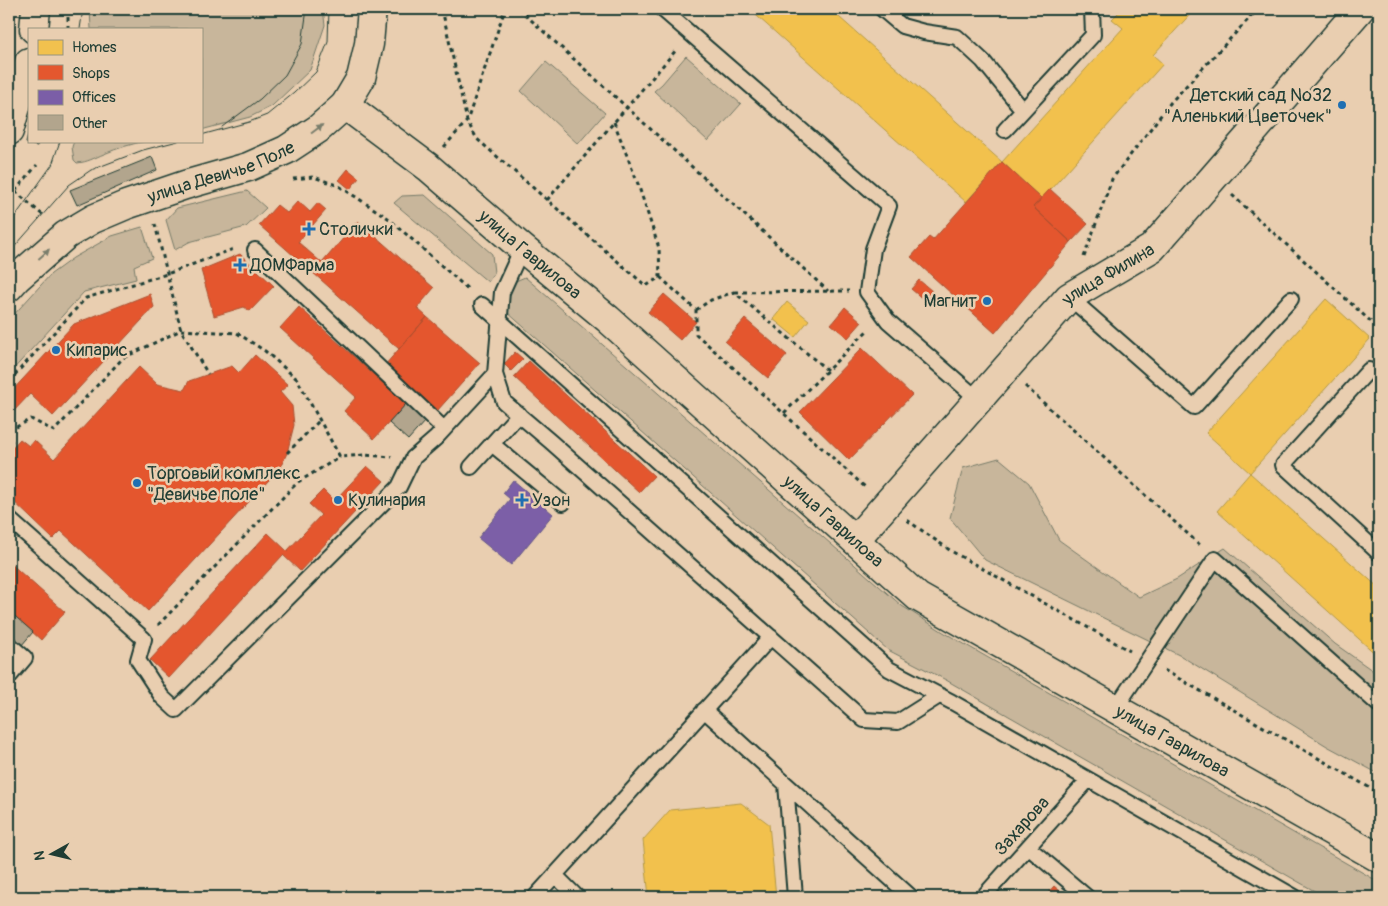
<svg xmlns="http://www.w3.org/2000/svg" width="1388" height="906" font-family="Pangolin,sans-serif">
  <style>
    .green { fill: #c8b69b; stroke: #747a68 }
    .homes { fill: #f2c14e; stroke: #b39946 }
    .shops { fill: #e4572e; stroke: #a94f30 }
    .offices { fill: #7b5ea7; stroke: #5f5484 }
    .building { fill: #b2a58d; stroke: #1f3d34 }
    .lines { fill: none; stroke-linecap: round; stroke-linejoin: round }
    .service-casing { stroke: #1f3d34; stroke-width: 18 }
    .minor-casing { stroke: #1f3d34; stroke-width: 31 }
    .secondary-casing { stroke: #1f3d34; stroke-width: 31 }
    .path { stroke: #1f3d34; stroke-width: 3; stroke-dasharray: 4 4; stroke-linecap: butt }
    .service { stroke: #e9ceb0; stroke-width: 14 }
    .minor { stroke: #e9ceb0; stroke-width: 28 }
    .secondary { stroke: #e9ceb0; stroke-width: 28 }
    .tram { stroke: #1f3d34; stroke-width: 1 }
    .oneway { fill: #7a7e6c }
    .poi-dot { fill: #1f6fb2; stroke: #e9ceb0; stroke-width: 2 }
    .labels { text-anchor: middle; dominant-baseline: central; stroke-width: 5; stroke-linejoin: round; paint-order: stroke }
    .poi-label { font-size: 18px; fill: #1f3d34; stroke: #e9ceb0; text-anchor: start }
    .street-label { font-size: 18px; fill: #1f3d34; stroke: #e9ceb0 }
  </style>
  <rect width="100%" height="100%" fill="#e9ceb0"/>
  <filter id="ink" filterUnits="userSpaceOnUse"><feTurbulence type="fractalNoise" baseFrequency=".02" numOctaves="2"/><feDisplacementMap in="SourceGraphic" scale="10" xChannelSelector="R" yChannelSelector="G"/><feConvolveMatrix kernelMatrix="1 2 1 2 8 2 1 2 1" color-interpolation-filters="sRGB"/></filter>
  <g filter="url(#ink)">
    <path class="green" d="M90,9H323L325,25L310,70L272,106L250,117L201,130V29H91Z
      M686,56L741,104L708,141L654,91L662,84Z
      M546,62L605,113L578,144L521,91Z
      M74,141H146C131,144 118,148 104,154C94,158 88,162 77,163L74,160L72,147Z
      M247,191L266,208L246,227L189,242L175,250L166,220L177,208Z
      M425,195L492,254L494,273L488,282L394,203L402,196Z
      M142,227L152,258L134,266L136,279L84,292L9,374V320L51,274L73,258L112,236Z
      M525,277L902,606L945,633L1379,882V897H1325L946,680L888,650L507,312L505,298L511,283Z
      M999,458L1029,483L1059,540L1139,597L1177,579L1225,548L1335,644L1379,675V774L1327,746L1181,656L985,560L950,518L963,468Z"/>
    <path class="homes" d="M749,9H830L1002,162L966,202Z
      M1122,9H1195L1153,55L1163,64L1042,199L1002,162L1123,28L1112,19Z
      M1326,299L1370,339L1250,473L1206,433Z
      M787,302L809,320L795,337L773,319Z
      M1250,473L1379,588V657L1217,511Z
      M741,803L769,824L776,897H649L643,840L670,810Z"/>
    <path class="shops" d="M1002,162L1042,199L1033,207L1071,242L995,333L911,257L929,237L933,240Z
      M348,169L359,178L350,189L339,180Z
      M1050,189L1088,224L1071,242L1033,207Z
      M298,201L310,212L318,203L326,210L298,242L322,263L358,221L434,288L417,308L427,317L399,349L259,225L277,205L287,213Z
      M240,254L274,286L250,311L244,307L214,316L201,270Z
      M919,280L932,291L924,300L911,289Z
      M150,294L154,307L53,416L30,394L12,413L9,409V394L74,324Z
      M664,294L696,322L680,340L648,312Z
      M299,307L406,404L374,439L344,411L356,397L280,328Z
      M845,307L862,322L848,338L831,324Z
      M427,317L480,363L437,411L385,365Z
      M745,319L787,355L768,378L725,342Z
      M862,348L912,395L849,460L800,412Z
      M515,352L523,359L511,371L504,364Z
      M255,355L288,385L280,392L292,406L294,425L287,453L280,468L148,611L61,531L53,539L9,497V466L15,459L9,453V451L20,439L29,446L34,440L54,459L139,367L157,384L184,390L189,381L232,366L239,373Z
      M529,361L654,476L639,492L514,377Z
      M367,466L384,481L300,571L283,555L169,678L150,660L268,533L287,551L321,515L309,504L323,490L334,501Z
      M9,562L65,612L41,640L9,611Z
      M1054,886L1067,897H1044Z"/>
    <path class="offices" d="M513,480L553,514L511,565L478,538L510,499L503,493Z"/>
    <path class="building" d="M29,131V141H39L37,146L26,143Z
      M152,157L157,170L77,205L70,190Z
      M406,404L425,421L408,440L389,423Z
      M9,611L33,632L9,660Z"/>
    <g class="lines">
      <defs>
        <path id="service" d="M662,9L889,206L873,249L867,292L888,321L979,400
          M882,9L902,26L924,32L957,37L983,61L1023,110
          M1005,130L1093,35L1092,9
          M522,248L502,292L495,374L504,402L551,442L864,720L898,722L939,696
          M255,250L444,429
          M1069,297L1194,407L1291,299
          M482,305L889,669L952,702L1295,897
          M1369,370L1283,465L1379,553
          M492,444L563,503
          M471,467L519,414
          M9,519L144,639L138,660L162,697L176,710L399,487L413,458L436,438L495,374
          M9,644L25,658L9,677
          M1115,709L1215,559L1379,705
          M704,710L911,897
          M786,784L795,897
          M1028,847L1087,897
          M555,875L577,897
          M535,897L771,637
          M983,897L1088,780"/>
        <g id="minor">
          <path id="s1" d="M345,105L428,167L522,248L608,319L918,597L1379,858"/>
          <path id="s2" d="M855,540L1069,297L1152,248L1360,9"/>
        </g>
        <g id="secondary">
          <path d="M34,29L36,9"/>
          <path d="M9,131L29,62"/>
          <path id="s3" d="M9,287L17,278L66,235L93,219L126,205L185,185L248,167L286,150L318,129L345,105L361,78L369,44L372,9"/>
        </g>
      </defs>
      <use href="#service" class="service-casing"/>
      <use href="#minor" class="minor-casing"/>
      <use href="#secondary" class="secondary-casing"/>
      <path class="path" d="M68,9V29
        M442,9L467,121L477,139L646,286L660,277L696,310V334L865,487
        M519,9L828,291
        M1243,9L1251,16
        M614,122L638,184L659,248L660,277
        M444,147L467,121L505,9
        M293,179L314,177L339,186L388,218L470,291
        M9,186L45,217
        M15,191L37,165
        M1232,195L1379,329
        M547,200L677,49
        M155,224L181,330L208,374
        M1084,257L1112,179L1171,102L1258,9
        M735,292L849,291
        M696,310L711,300L734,292L827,370
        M9,381L86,298L167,274L236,248
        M1025,386L1200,545
        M784,413L869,329
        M9,431L31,419L54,431L123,358L181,330L237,333L265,351L297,379L340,457L364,455L392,457
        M9,440L15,444
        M287,453L320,420
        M907,520L951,551L1130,651
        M158,625L298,482L340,457
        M1164,670L1379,793"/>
      <use href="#service" class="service"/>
      <use href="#minor" class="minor"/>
      <use href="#secondary" class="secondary"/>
      <path class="tram" d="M80,29L83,9
        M222,127L260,99L285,75L302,44L307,9
        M201,135L249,122L267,115L294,93L316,72L328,42L329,9
        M9,225L52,165L60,141
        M9,253L69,185L91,170L143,150L178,141"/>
    </g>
    <defs><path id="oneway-solid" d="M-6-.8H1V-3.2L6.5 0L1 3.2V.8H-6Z" transform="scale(1.25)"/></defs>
    <g class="oneway">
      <use href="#oneway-solid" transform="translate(317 129) rotate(-37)"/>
      <use href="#oneway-solid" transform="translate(44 254) rotate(-42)"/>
    </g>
  </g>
  <g class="poi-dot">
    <circle cx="1342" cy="105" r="5"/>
    <path d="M306.5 221.5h5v5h5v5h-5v5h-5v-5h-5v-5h5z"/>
    <path d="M237.5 257.5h5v5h5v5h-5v5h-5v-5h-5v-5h5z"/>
    <circle cx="987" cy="301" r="5"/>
    <circle cx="56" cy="350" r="5"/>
    <circle cx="137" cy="483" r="5"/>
    <circle cx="338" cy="500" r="5"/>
    <path d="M519.5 492.5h5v5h5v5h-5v5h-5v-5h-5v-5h5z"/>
  </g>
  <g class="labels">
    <g class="poi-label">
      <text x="1332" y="95" text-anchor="end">Детский сад №32<tspan x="1332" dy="21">"Аленький Цветочек"</tspan></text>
      <text x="319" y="229">Столички</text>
      <text x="250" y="265">ДОМФарма</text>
      <text x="977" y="301" text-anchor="end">Магнит</text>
      <text x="66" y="350">Кипарис</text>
      <text x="147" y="473">Торговый комплекс<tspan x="147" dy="21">"Девичье поле"</tspan></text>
      <text x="348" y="500">Кулинария</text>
      <text x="532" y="500">Узон</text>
    </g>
    <g class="street-label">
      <text stroke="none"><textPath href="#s3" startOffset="245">улица Девичье Поле</textPath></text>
      <text stroke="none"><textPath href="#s1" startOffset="238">улица Гаврилова</textPath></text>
      <text stroke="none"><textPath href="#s2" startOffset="369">улица Филина</textPath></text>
      <text stroke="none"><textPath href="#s1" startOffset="642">улица Гаврилова</textPath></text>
      <text stroke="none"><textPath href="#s1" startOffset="1048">улица Гаврилова</textPath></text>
      <text transform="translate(1022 826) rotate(-48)">Захарова</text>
    </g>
  </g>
  <rect width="1388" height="906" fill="none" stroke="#e9ceb0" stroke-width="30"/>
  <rect x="15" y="15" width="1358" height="876" fill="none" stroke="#1f3d34" stroke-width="2" filter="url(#ink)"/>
  <rect x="28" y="28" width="175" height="115" fill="#e9ceb0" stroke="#98947e"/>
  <rect x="38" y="40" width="25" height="15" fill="#f2c14e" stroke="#98947e"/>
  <text x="72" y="52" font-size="15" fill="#1f3d34">Homes</text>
  <rect x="38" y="65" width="25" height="15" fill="#e4572e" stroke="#98947e"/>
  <text x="72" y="78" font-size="15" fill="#1f3d34">Shops</text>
  <rect x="38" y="90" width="25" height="15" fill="#7b5ea7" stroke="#98947e"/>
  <text x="72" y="102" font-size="15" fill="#1f3d34">Offices</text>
  <rect x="38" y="115" width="25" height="15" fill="#b2a58d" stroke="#98947e"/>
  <text x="72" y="128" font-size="15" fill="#1f3d34">Other</text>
  <g transform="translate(52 854) rotate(262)" stroke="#e9ceb0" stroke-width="4" paint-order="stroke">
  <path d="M0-4L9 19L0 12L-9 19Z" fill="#1f3d34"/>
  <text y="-8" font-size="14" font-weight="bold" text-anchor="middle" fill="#1f3d34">N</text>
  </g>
</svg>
